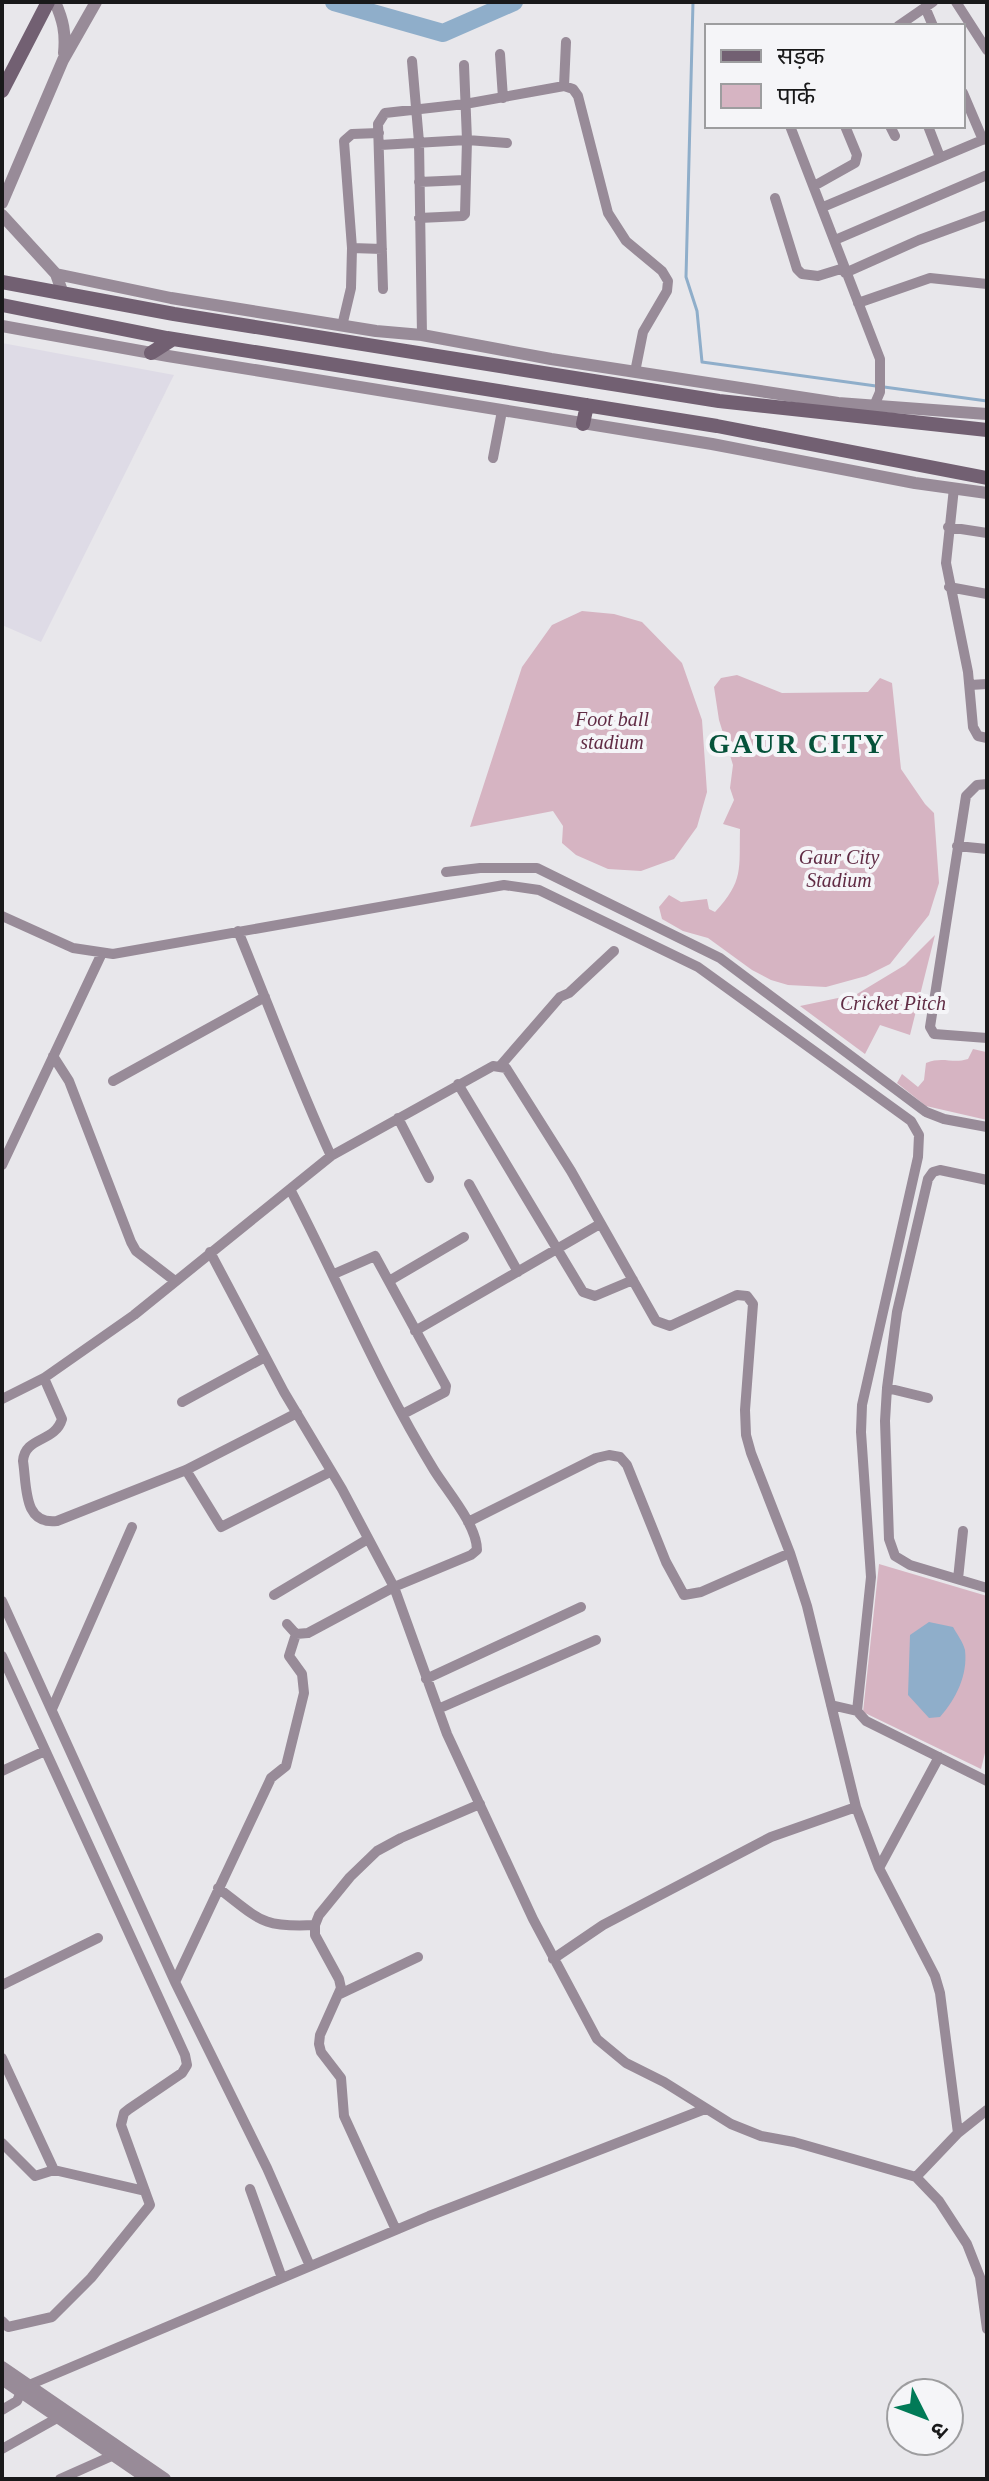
<svg xmlns="http://www.w3.org/2000/svg" width="989" height="2481" font-family="'Times New Roman','Noto Sans Devanagari',serif">
  <style>
    .built { fill: #dedbe6 }
    .green { fill: #d6b4c2 }
    .water { fill: #8faeca }
    .lines { fill: none; stroke-linecap: round; stroke-linejoin: round }
    .stream { stroke: #8faeca; stroke-width: 3 }
    .river { stroke: #8faeca; stroke-width: 18 }
    .minor { stroke: #988b98; stroke-width: 10 }
    .tertiary { stroke: #988b98; stroke-width: 12 }
    .secondary { stroke: #726072; stroke-width: 14 }
    .labels { text-anchor: middle; dominant-baseline: central; stroke-width: 8; stroke-linejoin: round; paint-order: stroke }
    .park-label { font-size: 20px; font-style: italic; fill: #612c45; stroke: #f5f5f8 }
    .district-label { font-size: 28px; font-weight: bold; letter-spacing: 2px; fill: #05523a; stroke: #f5f5f8 }
  </style>
  <rect width="100%" height="100%" fill="#e8e7eb"/>
  <path class="built" d="M2,343L174,375L41,642L2,625Z"/>
  <path class="green" d="M582,611L614,614L642,622L682,663L702,720L707,792L697,827L674,859L641,871L608,869L576,855L562,843L563,826L553,811L470,827L522,667L552,625Z
    M737,675L782,693L868,692L880,678L892,683L901,769L925,804L934,813L939,883L929,915L890,964L866,976L826,987L788,985L771,980L752,970L708,938L683,931L662,919L659,907L669,895L681,902L707,899L709,909L715,912C744,881 739,869 740,829L723,824L734,800L730,788L733,765L719,720L714,687L721,678Z
    M935,935L910,1035L880,1025L865,1054L800,1006L857,994L905,965Z
    M973,1049L986,1052L987,1056V1120L926,1106L897,1083L902,1074L918,1087L924,1080L926,1063C943,1056 952,1064 968,1059Z
    M879,1564L987,1596V1745L981,1769L863,1712Z"/>
  <path class="water" d="M929,1622L953,1627C957,1634 963,1642 965,1650C968,1675 956,1699 940,1717L929,1718L908,1695L910,1635Z"/>
  <g class="lines">
    <path class="stream" d="M693,2L686,277L697,311L702,362L876,386
      M884,387L987,401"/>
    <path class="river" d="M334,2L443,33L514,2"/>
    <path class="minor" d="M956,2L987,50
      M925,7L933,26
      M898,26L933,2
      M500,54L503,98
      M412,61L419,142L422,335
      M564,86L566,42
      M963,93L983,140
      M790,126L880,359V392L874,406
      M890,126L895,136
      M928,126L940,157
      M380,145L467,140L507,143
      M419,182L465,180
      M814,186L855,163L857,155L845,126
      M775,198L797,269L802,274L818,276L844,268
      M823,207L987,138
      M419,218L463,216L465,214L467,140L464,65
      M835,240L987,175
      M352,248L382,249
      M845,273L919,240L987,215
      M383,289L378,124L385,113L465,104L564,86L573,89L578,96L608,213L626,241L662,271L668,281L667,291L643,332L635,372
      M858,303L930,278L987,284
      M342,326L351,288L352,248L344,141L352,134L379,133
      M493,458L502,411
      M954,488L946,563L968,672L973,727L978,736L987,738
      M948,527L987,533
      M949,587L987,594
      M970,685L987,684
      M987,784L977,785L966,796L930,1027L934,1034L987,1038
      M957,846L987,849
      M446,872L480,868H537L720,958L926,1112L944,1119L987,1127
      M2,916L73,948L113,954L504,885L539,890L698,967L911,1121L919,1135L918,1157L862,1405L861,1432L871,1577L857,1711L866,1721L987,1781
      M238,931C269,1006 297,1082 331,1156
      M53,1056L69,1081L131,1242L136,1251L175,1281
      M501,1065L560,997L569,993L614,951
      M113,1081L265,997
      M458,1084L583,1292L595,1296L633,1280
      M398,1118L429,1178
      M2,1165L102,953
      M987,1180L940,1170L933,1172L928,1179L897,1312L887,1388L885,1421L889,1539L895,1556L910,1565L987,1588
      M469,1184L518,1272
      M210,1252L284,1392L342,1489L394,1587L447,1734L533,1919L597,2039L626,2063L664,2082L731,2124L761,2136L794,2142L916,2177L939,2201L967,2244L980,2277L987,2329
      M334,1274L375,1256L446,1386L445,1392L403,1414
      M389,1281L464,1237
      M415,1331L600,1224
      M44,1378L62,1419C55,1443 25,1436 23,1461C27,1487 23,1525 57,1521L186,1470L297,1413
      M887,1388L928,1398
      M2,1399L44,1378L134,1315L331,1156L493,1066L506,1068L571,1171L656,1321L670,1326L737,1295L747,1296L753,1304L745,1410L746,1435L751,1453L790,1553L807,1606L856,1807L879,1868L935,1976L940,1993L958,2133
      M182,1402L265,1357
      M186,1470L221,1527L330,1472
      M468,1522L596,1458L609,1455L620,1457L627,1465L666,1562L684,1595L701,1592L790,1553
      M958,1579L963,1531
      M274,1595L368,1539
      M2,1601L175,1982L267,2168L310,2266
      M287,1624L296,1634L308,1633L394,1587L471,1555L477,1550C477,1525 447,1491 434,1470C379,1381 339,1283 291,1191
      M2,1656L185,2055L187,2065L182,2073L129,2109L124,2113L121,2125L150,2205L91,2278L52,2317L8,2327L2,2321
      M426,1679L581,1607
      M831,1705L857,1711
      M52,1709L132,1527
      M438,1709L596,1640
      M2,1771L45,1751
      M879,1868L939,1757
      M218,1888C259,1919 261,1928 315,1925
      M553,1959L603,1925L771,1837L856,1807
      M175,1982L271,1778L286,1766L304,1693L302,1674L289,1656L296,1634
      M2,1985L98,1938
      M340,1994L418,1957
      M2,2058L54,2170L145,2191
      M2,2143L35,2176L54,2170
      M916,2177L958,2133L987,2110
      M250,2189L282,2278
      M396,2230L344,2116L341,2078L321,2052L319,2044L320,2035L341,1988L339,1979L315,1935V1925L319,1915L350,1877L377,1851L401,1838L480,1804
      M2,2410L17,2401L21,2392L29,2385L429,2216L705,2109
      M2,2449L59,2417
      M60,2479L114,2455"/>
    <path class="tertiary" d="M55,2C63,20 66,33 64,53
      M2,203L63,60L96,2
      M2,215L56,274L63,294
      M56,274L171,298L376,331L422,335L551,359L838,403L987,414
      M2,326L168,356L712,444L915,483L987,493
      M2,2367L165,2479
      M2,2379L148,2479"/>
    <path class="secondary" d="M2,91L48,2
      M2,282L174,314L719,401L987,430
      M2,305L167,338L717,426L987,478
      M151,353L173,339
      M583,424L587,405"/>
  </g>
  <g class="labels">
    <g class="park-label">
      <text x="612" y="719">Foot ball<tspan x="612" dy="23">stadium</tspan></text>
      <text x="839" y="857">Gaur City<tspan x="839" dy="23">Stadium</tspan></text>
      <text x="893" y="1003">Cricket Pitch</text>
    </g>
    <g class="district-label">
      <text x="797" y="743">GAUR CITY</text>
    </g>
  </g>
  <rect width="989" height="2481" fill="none" stroke="#19191a" stroke-width="8"/>
  <rect x="705" y="24" width="260" height="104" fill="#f5f5f8" stroke="#9d9d9f" stroke-width="2"/>
  <rect x="721" y="50" width="40" height="12" fill="#726072" stroke="#9d9d9f" stroke-width="2"/>
  <text x="777" y="64" font-size="24" fill="#19191a">सड़क</text>
  <rect x="721" y="84" width="40" height="24" fill="#d6b4c2" stroke="#9d9d9f" stroke-width="2"/>
  <text x="777" y="104" font-size="24" fill="#19191a">पार्क</text>
  <g transform="translate(925 2417) rotate(132)"><circle r="38" fill="#f5f5f8" stroke="#9d9d9f" stroke-width="2"/>
  <path d="M0-6L14 30L0 20L-14 30Z" fill="#017a57"/>
  <text y="-12" font-size="22" font-weight="bold" text-anchor="middle" fill="#19191a">उ</text>
  </g>
</svg>
